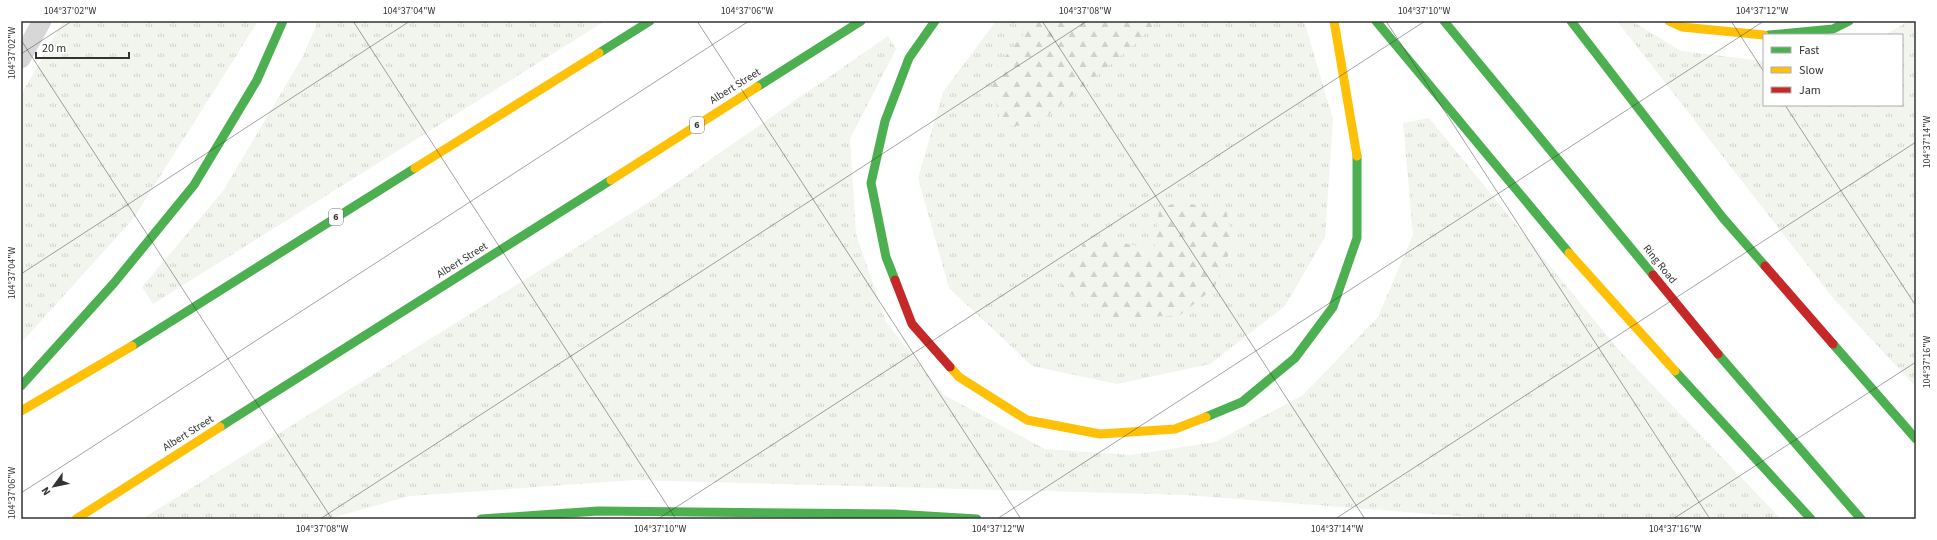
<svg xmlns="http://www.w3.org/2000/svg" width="1937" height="540" font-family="'Source Sans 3',sans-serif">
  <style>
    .grass { fill: url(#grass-tufts) }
    .forest { fill: url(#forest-firs) }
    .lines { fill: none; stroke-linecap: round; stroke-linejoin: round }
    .lane { stroke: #d7d7d7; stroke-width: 19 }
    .fast { stroke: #4caf50; stroke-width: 9 }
    .slow { stroke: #ffc107; stroke-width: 9 }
    .jam { stroke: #c62828; stroke-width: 9 }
    .ticks { fill: none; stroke: #333; stroke-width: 1; stroke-opacity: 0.45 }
    .labels { text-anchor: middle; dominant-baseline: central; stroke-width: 4; stroke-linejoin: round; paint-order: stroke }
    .shield { fill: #fff; stroke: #707070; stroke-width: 1 }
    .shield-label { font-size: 10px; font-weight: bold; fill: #333 }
    .street-label { font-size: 11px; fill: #333; stroke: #fff }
    .neatline { fill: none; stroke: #333; stroke-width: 1.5 }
    .ticks-label { font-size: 10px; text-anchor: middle; fill: #333 }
  </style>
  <defs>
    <pattern id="grass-tufts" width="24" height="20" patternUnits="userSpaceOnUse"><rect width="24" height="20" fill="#f1f5ed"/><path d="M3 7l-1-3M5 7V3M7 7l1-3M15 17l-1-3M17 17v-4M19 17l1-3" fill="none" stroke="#cfd2cc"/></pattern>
    <pattern id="forest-firs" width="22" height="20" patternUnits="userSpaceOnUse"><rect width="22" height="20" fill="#f1f5ed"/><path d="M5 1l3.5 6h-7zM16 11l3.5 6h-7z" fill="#cfd2cc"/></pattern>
  </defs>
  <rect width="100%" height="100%" fill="#fff"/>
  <path class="grass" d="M63,21H258L133,219L21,343V95Z
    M318,21H605L153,304L142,287L223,191L303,56Z
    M996,21H1304L1333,119L1325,237L1285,306L1210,364L1117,384L1032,366L949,288L918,178L943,92Z
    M1617,21H1632L1681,51L1764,61V105H1902V35H1885L1909,21H1916V387L1833,298Z
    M888,36L896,49L850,139L856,234L886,322L944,395L1045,449L1131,455L1215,442L1303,395L1378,317L1413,235L1403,123L1429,118L1617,348L1781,519H1482L1471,517L1186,495L635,480L410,496L328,519H142L649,202Z"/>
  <path class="forest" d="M1035,21H1157L1136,43L1037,124L1002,127L992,87L998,65Z
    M1180,201L1203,207L1226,209L1233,244L1214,288L1180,315L1117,319L1061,288L1088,235L1154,250L1159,209Z"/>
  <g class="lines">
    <path class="lane" d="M21,59L42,21"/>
    <path class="fast" d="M1376,21L1569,253
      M1444,21L1653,275
      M1571,21L1723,218L1765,266
      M1769,35L1833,29L1849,21
      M599,53L650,21
      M757,87L861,21
      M895,280L886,257L871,183L885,121L909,58L935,21
      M1833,344L1916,439
      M132,346L415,168
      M1718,354L1861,519
      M1675,371L1811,519
      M21,386L114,283L194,185L257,80L283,21
      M1206,417L1242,402L1295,358L1333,307L1357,238V156
      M220,427L611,180
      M481,519L598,511L894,514L977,519"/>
    <path class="slow" d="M1334,21L1357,156
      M1669,21L1682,27L1764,35
      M415,168L599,53
      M611,180L757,87
      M1569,253L1675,371
      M950,367L959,377L1027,420L1100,434L1175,429L1206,417
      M21,411L132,346
      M76,519L220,427"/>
    <path class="jam" d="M1765,266L1833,344
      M1653,275L1718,354
      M895,280L912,324L950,367"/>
  </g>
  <path class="ticks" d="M353,21L676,519M697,21L1021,519M1042,21L1365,519M1386,21L1710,519M1731,21L1764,72M21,40L332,519M21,54L72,21M1785,105L1916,306M21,274L410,21M21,493L749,21M320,519L1087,21M658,519L1425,21M997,519L1764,21M1335,519L1916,142M1673,519L1916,362"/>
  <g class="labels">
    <g class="shield">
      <rect x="690" y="117" width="14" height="16" rx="3"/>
      <rect x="329" y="209" width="14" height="16" rx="3"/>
    </g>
    <g class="shield-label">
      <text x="697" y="125">6</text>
      <text x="336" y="217">6</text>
    </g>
    <g class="street-label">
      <text transform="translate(735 86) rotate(-32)">Albert Street</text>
      <text transform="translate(462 260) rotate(-32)">Albert Street</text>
      <text transform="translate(1660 264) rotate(51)">Ring Road</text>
      <text transform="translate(188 433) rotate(-32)">Albert Street</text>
    </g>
  </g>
  <rect width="1937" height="540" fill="none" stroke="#ffffff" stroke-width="44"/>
  <rect x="1763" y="34" width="140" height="72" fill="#ffffff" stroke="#adadad"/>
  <rect x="1771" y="47" width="20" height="6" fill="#4caf50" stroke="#adadad"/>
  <text x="1799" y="54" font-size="12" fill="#333333">Fast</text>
  <rect x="1771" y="67" width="20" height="6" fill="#ffc107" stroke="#adadad"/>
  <text x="1799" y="74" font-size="12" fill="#333333">Slow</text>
  <rect x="1771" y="87" width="20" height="6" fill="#c62828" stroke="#adadad"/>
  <text x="1799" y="94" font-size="12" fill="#333333">Jam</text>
  <g transform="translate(54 486) rotate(237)" stroke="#ffffff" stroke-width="3" paint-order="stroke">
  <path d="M0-3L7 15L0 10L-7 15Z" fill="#333333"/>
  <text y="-6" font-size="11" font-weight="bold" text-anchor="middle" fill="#333333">N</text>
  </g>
  <path d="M36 52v6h93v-6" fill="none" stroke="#333333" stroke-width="2"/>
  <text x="42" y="52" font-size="12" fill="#333333" stroke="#ffffff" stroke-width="3" paint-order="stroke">20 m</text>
  <rect x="22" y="22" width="1893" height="496" class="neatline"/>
  <g class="ticks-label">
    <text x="70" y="14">104°37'02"W</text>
    <text x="409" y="14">104°37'04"W</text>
    <text x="747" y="14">104°37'06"W</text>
    <text x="1085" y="14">104°37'08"W</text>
    <text x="1424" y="14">104°37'10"W</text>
    <text x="1762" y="14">104°37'12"W</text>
    <text transform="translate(11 53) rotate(-90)" y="4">104°37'02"W</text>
    <text transform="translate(1926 142) rotate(-90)" y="4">104°37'14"W</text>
    <text transform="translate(11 273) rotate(-90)" y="4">104°37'04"W</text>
    <text transform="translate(1926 362) rotate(-90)" y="4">104°37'16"W</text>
    <text transform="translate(11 493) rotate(-90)" y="4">104°37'06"W</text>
    <text x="322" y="532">104°37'08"W</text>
    <text x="660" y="532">104°37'10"W</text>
    <text x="998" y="532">104°37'12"W</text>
    <text x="1337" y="532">104°37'14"W</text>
    <text x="1675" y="532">104°37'16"W</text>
  </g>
</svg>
